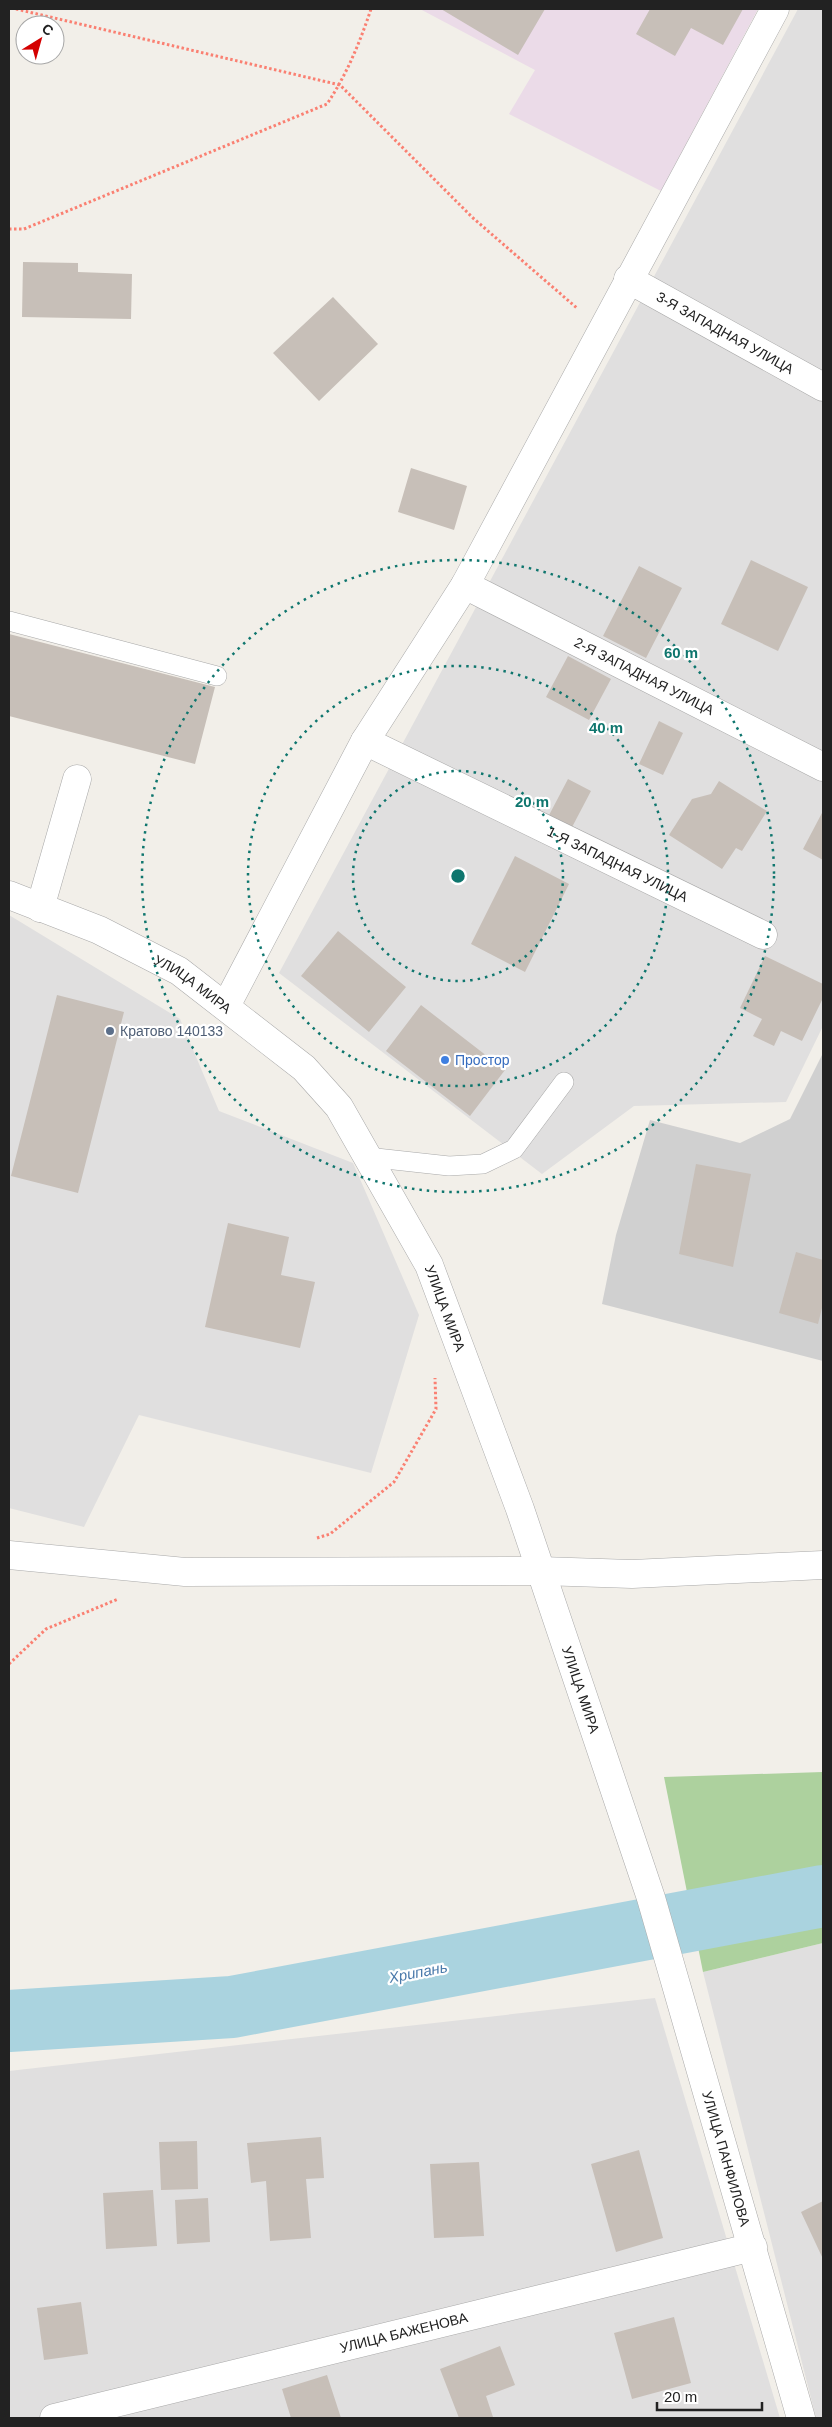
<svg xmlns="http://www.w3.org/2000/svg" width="832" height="2427" font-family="Helvetica,sans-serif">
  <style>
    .residential { fill: #e0dfdf }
    .industrial { fill: #ebdbe8 }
    .religious { fill: #d0d0d0 }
    .forest { fill: #add19e }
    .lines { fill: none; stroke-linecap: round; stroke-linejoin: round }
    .river { stroke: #aad3df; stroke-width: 62 }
    .building { fill: #c7bfb8 }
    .service-casing { stroke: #a9a9a9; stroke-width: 20 }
    .minor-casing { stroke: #a9a9a9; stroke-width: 29 }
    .path { stroke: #fa8072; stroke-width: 3; stroke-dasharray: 2.5 2.5; stroke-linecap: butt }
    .service { stroke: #fff; stroke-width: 19 }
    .minor { stroke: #fff; stroke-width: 28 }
    .ring { fill: none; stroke: #0f766e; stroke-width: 2.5; stroke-dasharray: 2.5 5 }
    .service-dot { fill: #5c6f8a; stroke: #fff; stroke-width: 2 }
    .shop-dot { fill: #3f7fe0; stroke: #fff; stroke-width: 2 }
    .labels { text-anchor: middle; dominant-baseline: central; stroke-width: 4.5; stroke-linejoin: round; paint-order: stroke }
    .street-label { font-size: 14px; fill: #222; stroke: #fff }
    .service-label { font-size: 14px; fill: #4e5e75; stroke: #fff; text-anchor: start }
    .shop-label { font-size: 14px; fill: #366cbe; stroke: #fff; text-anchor: start }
    .water-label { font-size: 15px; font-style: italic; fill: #4a7aab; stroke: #fff }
    .centre { fill: #0f766e; stroke: #fff; stroke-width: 2.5 }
    .ring-label { font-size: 15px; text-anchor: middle; font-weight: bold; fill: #0f766e; stroke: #fff; stroke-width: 4.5; stroke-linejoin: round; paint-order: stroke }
  </style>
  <rect width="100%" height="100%" fill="#f2efe9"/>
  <path class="residential" d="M798,9H823V1026L786,1102L634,1106L542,1174L279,973Z
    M9,915L180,1019L219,1111L353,1163L419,1315L371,1473L139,1415L84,1527L9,1508Z
    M823,1943V2418H816L703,1972Z
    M655,1998L780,2418H9V2071Z"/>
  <path class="industrial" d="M420,9H758L661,191L509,114L535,70Z"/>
  <path class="religious" d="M823,1053V1361L602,1304L616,1235L650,1120L740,1143L790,1119Z"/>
  <path class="forest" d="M823,1772V1943L703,1972L664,1777Z"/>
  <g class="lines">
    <path class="river" d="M9,2021L232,2007L823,1896"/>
  </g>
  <path class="building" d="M441,9H545L518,55Z
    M650,9H743L723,45L691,28L675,56L636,34Z
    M23,262L78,263V272L132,274L131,319L22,317Z
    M333,297L378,344L319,401L273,353Z
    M411,468L467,486L454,530L398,512Z
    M751,560L808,587L778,651L721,624Z
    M639,566L682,588L646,658L603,636Z
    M9,634L215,687L195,764L9,716Z
    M568,656L611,679L589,720L546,697Z
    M659,721L683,733L663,775L639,764Z
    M568,779L591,791L570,831L547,819Z
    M719,781L767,811L742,851L736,848L722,869L669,835L692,799L711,794Z
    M823,811V860L803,849Z
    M515,856L569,884L525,972L471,944Z
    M338,931L406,987L369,1032L301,976Z
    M765,956L823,984V998L802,1041L781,1031L774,1046L753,1036L762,1019L740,1008Z
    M57,995L124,1012L78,1193L11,1176Z
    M421,1005L505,1070L470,1116L386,1051Z
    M696,1164L751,1174L733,1267L679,1254Z
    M228,1223L289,1237L281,1275L315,1282L300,1348L205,1327Z
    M796,1252L823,1260V1304L818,1324L779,1313Z
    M321,2137L324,2178L306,2179L311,2238L270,2241L266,2181L251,2183L247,2143Z
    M197,2141L198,2189L161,2190L159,2142Z
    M639,2150L663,2238L616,2252L591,2164Z
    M479,2162L484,2236L434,2238L430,2164Z
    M153,2190L157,2246L106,2249L103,2193Z
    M208,2198L210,2242L177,2244L175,2200Z
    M823,2201V2259L801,2212Z
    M81,2302L88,2354L44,2360L37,2308Z
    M674,2317L691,2383L632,2399L614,2333Z
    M500,2346L515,2385L486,2396L493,2417L459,2418L440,2369Z
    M327,2375L341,2418H291L282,2389Z"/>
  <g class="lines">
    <defs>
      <path id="service" d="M9,621L217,676
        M367,1157L449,1166L483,1164L514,1149L564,1082"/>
      <g id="minor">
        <path id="s1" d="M628,279L823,387"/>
        <path id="s2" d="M465,585L823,767"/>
        <path id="s3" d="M365,741L763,935"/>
        <path id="s4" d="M9,895L99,930L179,971L304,1068L339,1107L429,1265L520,1509L651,1898L801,2418"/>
        <path d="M40,908L77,779"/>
        <path d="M226,1006L365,741L465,585L775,9"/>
        <path d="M9,1555L185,1572L541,1571L632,1574L823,1565"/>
        <path id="s5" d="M54,2418L753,2247"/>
      </g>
    </defs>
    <use href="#service" class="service-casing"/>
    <use href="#minor" class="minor-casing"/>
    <path class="path" d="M16,9L340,85L473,218L578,309
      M9,229H24L327,104C347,74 360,42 371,9
      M317,1538L330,1534L394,1482L436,1409L435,1378
      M9,1664L46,1629L118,1599"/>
    <use href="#service" class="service"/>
    <use href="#minor" class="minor"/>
  </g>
  <g class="ring">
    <circle cx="458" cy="876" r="105"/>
    <circle cx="458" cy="876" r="210"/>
    <circle cx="458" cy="876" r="316"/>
  </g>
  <circle class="service-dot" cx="110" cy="1031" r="5"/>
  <circle class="shop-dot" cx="445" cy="1060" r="5"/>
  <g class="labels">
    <g class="street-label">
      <text stroke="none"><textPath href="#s1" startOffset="111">3-Я ЗАПАДНАЯ УЛИЦА</textPath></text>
      <text stroke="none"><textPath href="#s2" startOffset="201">2-Я ЗАПАДНАЯ УЛИЦА</textPath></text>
      <text stroke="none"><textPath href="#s3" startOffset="281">1-Я ЗАПАДНАЯ УЛИЦА</textPath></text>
      <text stroke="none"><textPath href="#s4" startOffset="205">УЛИЦА МИРА</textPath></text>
      <text stroke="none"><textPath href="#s4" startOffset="625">УЛИЦА МИРА</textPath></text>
      <text stroke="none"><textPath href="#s4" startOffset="1030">УЛИЦА МИРА</textPath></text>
      <text stroke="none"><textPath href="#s4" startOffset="1521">УЛИЦА ПАНФИЛОВА</textPath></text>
      <text stroke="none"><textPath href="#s5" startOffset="360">УЛИЦА БАЖЕНОВА</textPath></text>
    </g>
    <g class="service-label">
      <text x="120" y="1031">Кратово 140133</text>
    </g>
    <g class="shop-label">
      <text x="455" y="1060">Простор</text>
    </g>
    <g class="water-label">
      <text transform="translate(418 1972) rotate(-11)">Хрипань</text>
    </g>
  </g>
  <circle cx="458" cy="876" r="8" class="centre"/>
  <g class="ring-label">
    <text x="681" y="658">60 m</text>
    <text x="606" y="733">40 m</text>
    <text x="532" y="807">20 m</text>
  </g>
  <rect width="832" height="2427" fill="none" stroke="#222222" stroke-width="20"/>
  <g transform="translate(40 40) rotate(37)"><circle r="24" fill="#ffffff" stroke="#a7a7a7"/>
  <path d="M0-4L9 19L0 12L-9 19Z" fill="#d40000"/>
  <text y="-8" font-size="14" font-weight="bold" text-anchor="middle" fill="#222222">С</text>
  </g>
  <path d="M657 2402v8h105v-8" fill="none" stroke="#222222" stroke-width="2.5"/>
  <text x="664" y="2402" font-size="15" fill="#222222" stroke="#ffffff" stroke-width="4" paint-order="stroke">20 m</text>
</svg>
